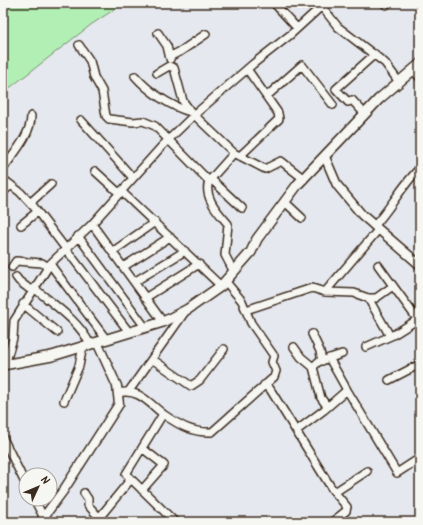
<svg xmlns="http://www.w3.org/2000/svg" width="423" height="525" font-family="Kalam,sans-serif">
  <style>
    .green { fill: #b2efb5; stroke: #768c6a }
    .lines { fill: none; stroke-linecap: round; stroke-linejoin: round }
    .minor-casing { stroke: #3b2a1e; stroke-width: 10 }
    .tertiary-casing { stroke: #3b2a1e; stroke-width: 11 }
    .secondary-casing { stroke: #3b2a1e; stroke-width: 12 }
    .minor { stroke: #f6f6f2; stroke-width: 7 }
    .tertiary { stroke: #f6f6f2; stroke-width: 8 }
    .secondary { stroke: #f6f6f2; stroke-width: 9 }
  </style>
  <rect width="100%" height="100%" fill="#e5e9ef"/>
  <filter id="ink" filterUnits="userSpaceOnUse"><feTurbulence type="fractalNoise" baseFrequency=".025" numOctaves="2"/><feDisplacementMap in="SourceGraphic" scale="8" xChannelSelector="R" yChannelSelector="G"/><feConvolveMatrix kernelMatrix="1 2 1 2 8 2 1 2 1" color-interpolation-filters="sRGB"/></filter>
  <g filter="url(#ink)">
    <path class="green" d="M3,3H124L92,24L3,93Z"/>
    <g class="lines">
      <defs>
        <path id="minor" d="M274,3L297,28
          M319,3L338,27L385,63L399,82
          M384,3L386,5
          M158,33L167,46L170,59
          M79,45L90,61L94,77L102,91L106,116L109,119L133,122L143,121L155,126L209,181C203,197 218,212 228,224L225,255L234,272
          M171,56L181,51L206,34
          M413,70L420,78
          M157,73L169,66L174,68L183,101L191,112L234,153L265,169L281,161L304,179
          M135,76C148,91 171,107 191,112
          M267,96L302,65L333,105
          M365,114L352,100L348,102L336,89L375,54
          M81,120L133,178
          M240,156L279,119L278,113L247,69
          M3,169C14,153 31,135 31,116
          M95,171L119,193
          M3,179L20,192L34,207L129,332
          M211,179L242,208
          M209,181L234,153
          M121,191L221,286
          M3,192L11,185
          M285,202L302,218
          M30,203L51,184
          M92,224L163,322
          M21,225L37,212
          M374,226C391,208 402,185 420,168
          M78,236L145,327
          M112,252L155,222
          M50,264L106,339
          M378,265L420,323
          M12,267L16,261L42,263L48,267
          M123,267L170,237
          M16,277L19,281L32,291
          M134,282L185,251
          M34,288C54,305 78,320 90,344
          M325,292L378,230
          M145,298L199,264
          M368,298L390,336
          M23,304L57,332
          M246,310L312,288L325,292L354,293L368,298H376L393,286
          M312,334L320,351L322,361
          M294,347L301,357L313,367
          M366,347L393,335L417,320
          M329,358L347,390
          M152,359L191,386L200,380L224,349
          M5,365L13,338L14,321L50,264L92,224L162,146L194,115L253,64L290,35L325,3
          M389,380L420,364
          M264,385L270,389L332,489L347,507L346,511L332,522
          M129,391L187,309
          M118,393C138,388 148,402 163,414
          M64,401L79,366L83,346
          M327,406L321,398L313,367L318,362L342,354
          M296,431L324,410L347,390L397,473L420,458
          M3,438L26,485
          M142,448L164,465L142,490
          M335,492L367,471
          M84,493L88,499V505L103,522
          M34,499L43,516
          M99,518L131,479
          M175,522L126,474L163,414C179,425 192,433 212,432L274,377L276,371L272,362L274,356L251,323L242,301L226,282"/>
        <path id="tertiary" d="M325,157L337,185L362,215L420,265
          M40,522L63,491L119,404L117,386L97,342"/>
        <path id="secondary" d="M3,365L52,356L163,322L188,309L221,286L251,252L257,239L298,184L379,99L420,64"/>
      </defs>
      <use href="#minor" class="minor-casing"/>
      <use href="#tertiary" class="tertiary-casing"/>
      <use href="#secondary" class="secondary-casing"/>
      <use href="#minor" class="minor"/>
      <use href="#tertiary" class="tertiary"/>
      <use href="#secondary" class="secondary"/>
    </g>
  </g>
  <rect width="423" height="525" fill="none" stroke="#f6f6f2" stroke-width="16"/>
  <rect x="8" y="8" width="407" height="509" fill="none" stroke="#3b2a1e" stroke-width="1.5" filter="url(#ink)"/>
  <g transform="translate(38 487) rotate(46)"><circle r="19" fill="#f6f6f2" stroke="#aba49d"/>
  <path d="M0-3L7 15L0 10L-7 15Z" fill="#3b2a1e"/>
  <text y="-6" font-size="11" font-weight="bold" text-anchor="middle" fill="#3b2a1e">N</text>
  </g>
</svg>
